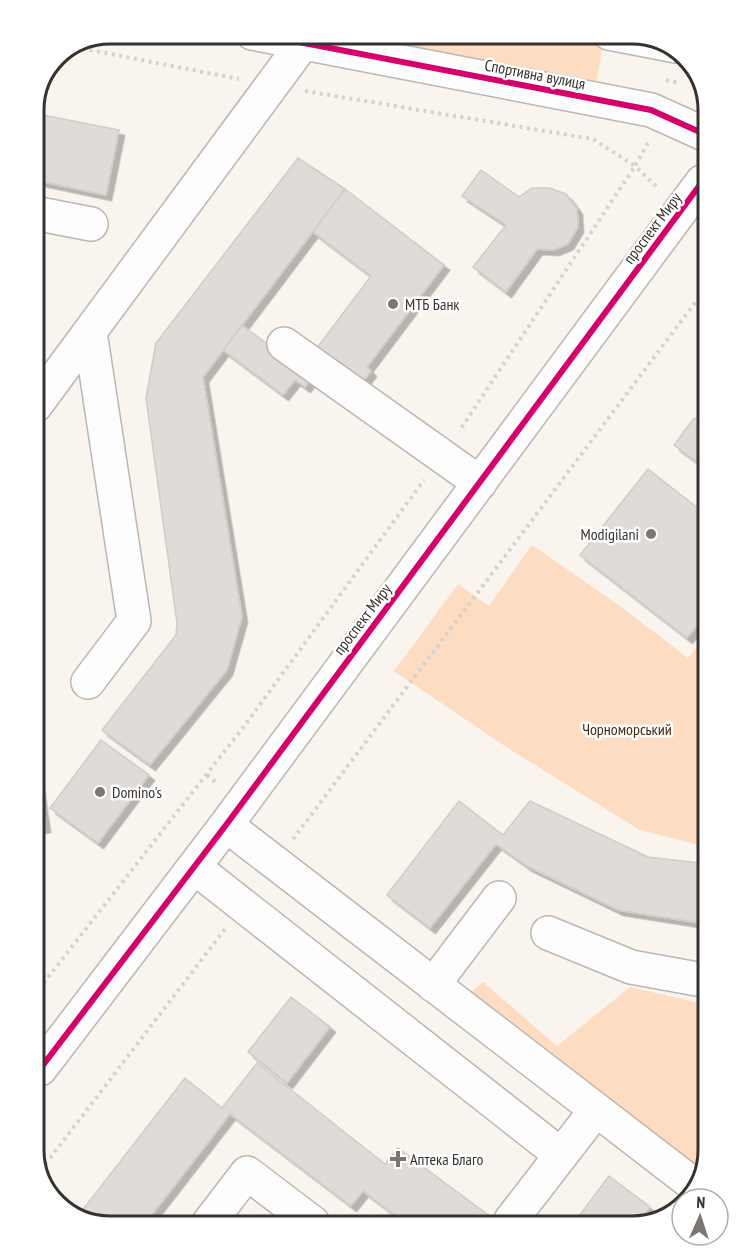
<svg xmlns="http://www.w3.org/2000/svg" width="742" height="1259" font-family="'PT Sans Narrow',sans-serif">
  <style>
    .green { fill: #fddcc2 }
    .building { fill: #e0dbd7; stroke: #d0ccc8; stroke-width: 1.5; filter: url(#shadow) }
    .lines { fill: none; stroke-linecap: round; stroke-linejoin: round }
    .minor-casing { stroke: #bbb6b2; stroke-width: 36 }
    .path { stroke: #d4d2d0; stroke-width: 4; stroke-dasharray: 3 4.5; stroke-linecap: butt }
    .minor { stroke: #fefdfd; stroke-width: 33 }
    .cycleway-casing { stroke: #fff; stroke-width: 10 }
    .cycleway { stroke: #d6006c; stroke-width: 6 }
    .poi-dot { fill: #7b7672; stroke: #fff; stroke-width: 2 }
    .labels { text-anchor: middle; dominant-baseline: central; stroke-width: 5; stroke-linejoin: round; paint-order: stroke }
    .street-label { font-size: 16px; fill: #36322f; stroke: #fff }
    .poi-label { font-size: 16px; fill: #36322f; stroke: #fff; text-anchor: start }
    .park-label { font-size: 16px; fill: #44280f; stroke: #fff }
    .rim { fill: none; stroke: #36322f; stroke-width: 3 }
  </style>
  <defs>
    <filter id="shadow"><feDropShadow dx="5.5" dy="5.5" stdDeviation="0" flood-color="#0004"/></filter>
  </defs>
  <rect width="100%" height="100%" fill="#faf4ef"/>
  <path class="green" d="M299,33H550L603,44L595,90Z
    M532,545L620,606L688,658L705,636L707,847L640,830L509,749L394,671L458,584L489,606Z
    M483,982L557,1046L630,987L708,1005L709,1150L698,1188L458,1004Z"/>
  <path class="building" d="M33,113L119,130L106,195L34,180Z
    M298,158L345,189L203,377L242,617L227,670L150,765L102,730L176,635L177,623L146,398L156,343Z
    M481,170L519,197L532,188H549L566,194L577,209L578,227L568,244L554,250L537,249L506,292L473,267L506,225L462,196Z
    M345,189L444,265L367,367L371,371L359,387L313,353L371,276L313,232Z
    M242,325L312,378L305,387L295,380L283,395L223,350Z
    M694,418L704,425V467L674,445Z
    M648,469L704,513L705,615L687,638L580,555Z
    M101,740L149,775L98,843L50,808Z
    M38,777L45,827L38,828Z
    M459,801L503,835L530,801L648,857L707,864V924L618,910L527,866L496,844L430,928L387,895Z
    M291,997L330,1027L287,1083L248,1052Z
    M257,1063L385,1164L398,1148L488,1215L484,1221L404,1222L363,1191L351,1206L230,1114L144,1225L104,1226L77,1217L185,1078L222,1108Z
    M609,1176L650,1207L641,1219L576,1220Z"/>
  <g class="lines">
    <defs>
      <path id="minor" d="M252,33L651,110L702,133
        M609,33L676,46
        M34,213L91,224
        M284,344L480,483
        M35,406L303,43
        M88,682L134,621L90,332
        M226,825L698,1188
        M194,867L561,1155
        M548,933L631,967L708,981
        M433,985L499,898
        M40,1069L226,825L702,182
        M511,1220L596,1110
        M208,1224L247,1173L313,1223"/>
    </defs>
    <use href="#minor" class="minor-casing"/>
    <path class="path" d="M75,47L239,79
      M666,80L680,83
      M305,91L593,139L635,166L460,430
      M648,143L635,166L659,189
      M207,775L218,784
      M293,839L703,292
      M39,989L245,725L424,480
      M41,1170L225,929"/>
    <use href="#minor" class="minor"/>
    <defs>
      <path id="cycleway" d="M252,33L651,110L702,133
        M40,1069L226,825L702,182"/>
    </defs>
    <use href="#cycleway" class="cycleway-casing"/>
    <use href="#cycleway" class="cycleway"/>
  </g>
  <g class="poi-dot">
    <circle cx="393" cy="304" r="6"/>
    <circle cx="651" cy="534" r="6"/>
    <circle cx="100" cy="792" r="6"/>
    <path d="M395 1150h6v6h6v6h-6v6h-6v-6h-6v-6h6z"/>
  </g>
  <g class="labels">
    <g class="street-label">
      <text transform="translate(535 74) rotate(11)">Спортивна вулиця</text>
      <text transform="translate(652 228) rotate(-53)">проспект Миру</text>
      <text transform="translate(362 619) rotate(-53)">проспект Миру</text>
    </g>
    <g class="poi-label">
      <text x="405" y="304">МТБ Банк</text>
      <text x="639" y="534" text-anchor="end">Modigilani</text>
      <text x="112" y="792">Domino's</text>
      <text x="410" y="1159">Аптека Благо</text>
    </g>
    <g class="park-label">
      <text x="627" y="729">Чорноморський</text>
    </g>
  </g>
  <path d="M0 0H742V1259H0ZM110 44H632A66 66 0 0 1 698 110V1150A66 66 0 0 1 632 1216H110A66 66 0 0 1 44 1150V110A66 66 0 0 1 110 44Z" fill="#fff" fill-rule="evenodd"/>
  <path class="rim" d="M110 44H632A66 66 0 0 1 698 110V1150A66 66 0 0 1 632 1216H110A66 66 0 0 1 44 1150V110A66 66 0 0 1 110 44Z"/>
  <g transform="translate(700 1217) rotate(3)"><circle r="28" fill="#ffffff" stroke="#afadac" stroke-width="1.5"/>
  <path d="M0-4.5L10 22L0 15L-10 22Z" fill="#7b7672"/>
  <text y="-9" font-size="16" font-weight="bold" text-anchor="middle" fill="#36322f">N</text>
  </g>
</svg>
